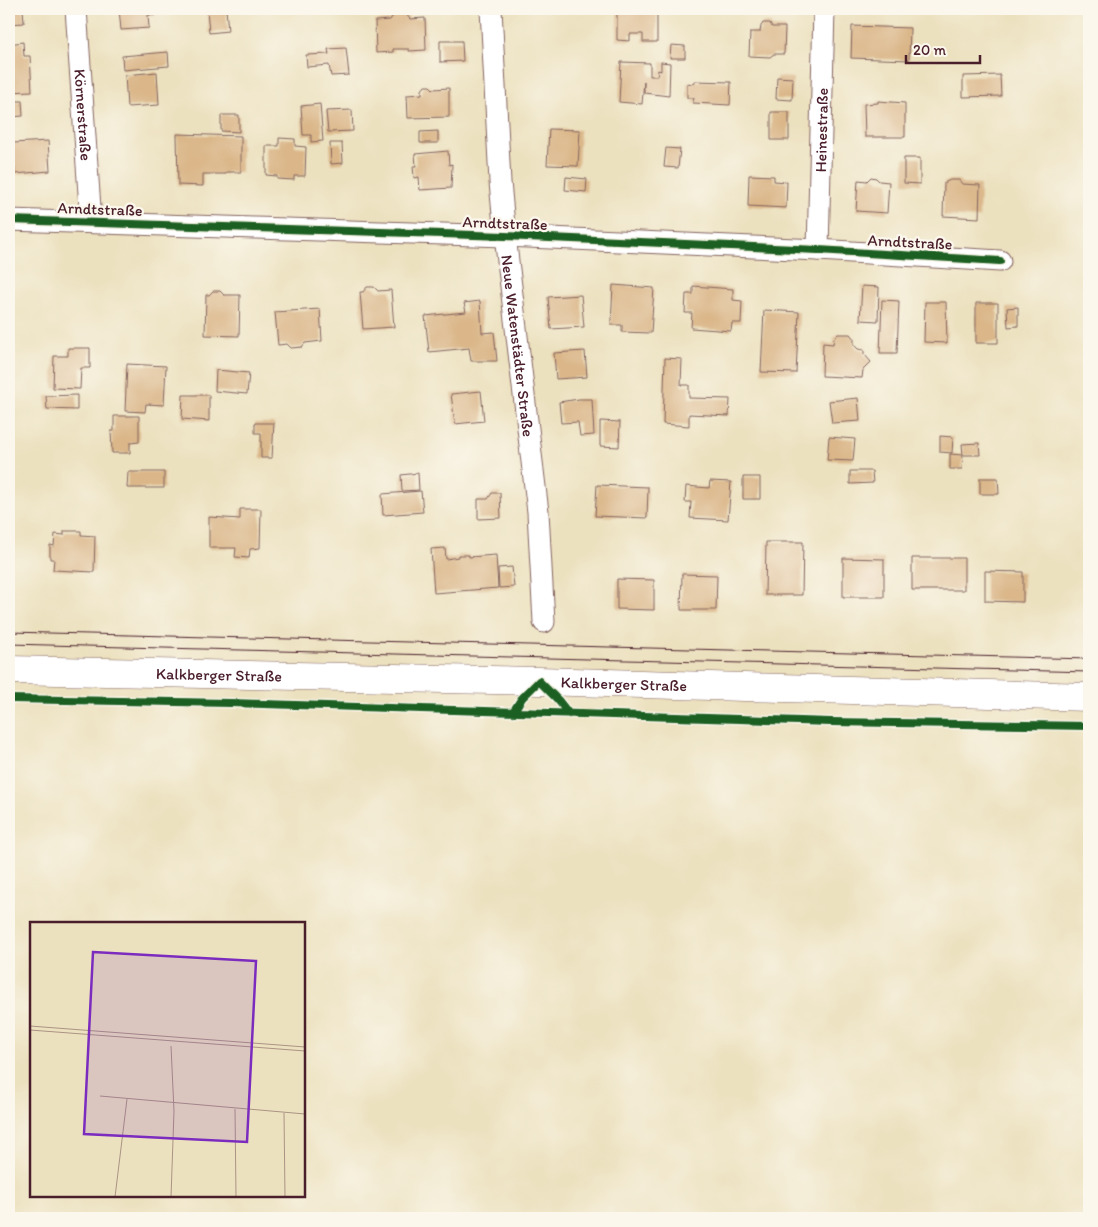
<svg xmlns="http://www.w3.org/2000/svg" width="1098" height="1227" font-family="Itim,sans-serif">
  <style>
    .building { fill: #dab688 }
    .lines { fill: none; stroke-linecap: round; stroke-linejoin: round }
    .street-casing { stroke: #83635f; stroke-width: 23 }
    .secondary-casing { stroke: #83635f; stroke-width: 29 }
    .street { stroke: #fff; stroke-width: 21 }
    .secondary { stroke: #fff; stroke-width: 28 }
    .tram { stroke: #4a1f2b; stroke-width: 1 }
    .cycleway-casing { stroke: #fbf7ec; stroke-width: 11 }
    .cycleway { stroke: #1b5e20; stroke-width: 8 }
    .labels { text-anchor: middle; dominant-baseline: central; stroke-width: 4.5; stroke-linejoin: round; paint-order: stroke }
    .street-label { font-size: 16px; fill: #4a1f2b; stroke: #fbf7ec }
    .inset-road { fill: none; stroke: #ab9384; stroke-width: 1 }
    .view { fill: #7b2cbf; fill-opacity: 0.15; stroke: #7b2cbf; stroke-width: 2.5 }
    .inset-edge { fill: none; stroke: #4a1f2b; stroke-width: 2.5 }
  </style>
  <rect width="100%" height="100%" fill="#fbf7ec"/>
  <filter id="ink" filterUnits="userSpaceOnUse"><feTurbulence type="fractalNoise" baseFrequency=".02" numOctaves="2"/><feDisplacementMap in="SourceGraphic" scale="10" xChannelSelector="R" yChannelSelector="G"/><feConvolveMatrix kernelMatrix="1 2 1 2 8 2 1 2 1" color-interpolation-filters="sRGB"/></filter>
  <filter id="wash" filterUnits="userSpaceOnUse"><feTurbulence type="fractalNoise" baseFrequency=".0096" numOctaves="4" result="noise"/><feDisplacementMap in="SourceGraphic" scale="20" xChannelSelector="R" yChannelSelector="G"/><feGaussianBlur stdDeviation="1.12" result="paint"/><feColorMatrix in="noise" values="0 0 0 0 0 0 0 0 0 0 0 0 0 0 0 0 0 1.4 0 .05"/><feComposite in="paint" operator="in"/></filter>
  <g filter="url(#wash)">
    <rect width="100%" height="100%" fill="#ece1bf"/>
    <g id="blocks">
      <path class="building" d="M9,9H23L24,23L9,24Z
        M119,9H155V15H148L149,28L121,30Z
        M207,9H226L228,31L209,33Z
        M617,10H628V12L657,11V42H643V34H630V41L617,40Z
        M405,13L410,19L425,18L426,50L409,51V49H393V52L376,53L375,21L390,20L394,14Z
        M763,23H770L772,27H785L784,54H774L770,57L749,56L750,32H760L761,26Z
        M852,26L910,28L909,60L851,58Z
        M440,41H462L463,61L440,62Z
        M23,42L24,56H30L32,91L9,92V44Z
        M671,45L685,46V58H670Z
        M346,48L349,75L331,76L329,65L307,67L306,55L329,54L328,49Z
        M168,52L169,66L123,70L122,56Z
        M621,62L650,63V76H657L658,70L661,71V62L670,63L669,96L644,93V81L642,104L619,102Z
        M157,72L159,105L127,107L125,75Z
        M1000,75L1001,96L963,97V76Z
        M777,77L793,78L792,100L776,99Z
        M694,81L731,82L730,105L693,103L694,98H687V83L694,84Z
        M425,86H430L433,89L449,88V117L408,118L407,95L422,94V90Z
        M9,101H22L23,116L9,117Z
        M878,101L905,103V137H865L864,104L878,103Z
        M320,104L323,141L311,142V135H303L301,106Z
        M352,110L353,131L328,132L326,111Z
        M771,112H789V140H771Z
        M221,115H239V132L221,131Z
        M549,129L580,130L578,166L547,165Z
        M438,131V143H420V132Z
        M177,134L241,136V172H226V174H203V186L178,185Z
        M279,138L295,139V146L306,147L305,176H294V180L277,179V176L266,175V146H279Z
        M48,141L50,171L15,174L13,143Z
        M330,143H342L343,163L331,164Z
        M666,148L680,149L678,168L664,167Z
        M448,151L449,165L452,164L451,188L420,190L419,177L414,178L413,166H416L415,154Z
        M904,158H920V184L904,183Z
        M749,175L774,176V181L787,182L786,208L748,206Z
        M566,177L587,179L586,192L565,190Z
        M871,177L876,178L879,181L889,182L887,213L856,211L858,180L867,181Z
        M950,180H959L962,184L980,185L979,218L943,216L944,183Z
        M9,251L12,252L11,276L9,275Z
        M613,285L654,288L651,333L622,332V325H611Z
        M693,286L733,289V300L742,301L741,323H732L731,331L691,328L692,313H685L686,294H693Z
        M862,286L879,287L878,321L860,320Z
        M367,287H374L378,291L391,290L394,327L363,329L360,292H363Z
        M213,291H220L224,295H240L239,336L205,335L206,295H209Z
        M581,295L584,327L551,329L548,297Z
        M882,300L899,301L897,353H880Z
        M480,301L482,333L494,332L497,361H471L469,348L429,352L425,316L466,312L464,303Z
        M925,302H946L947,343L924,342Z
        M976,303H998V343H976Z
        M1018,307V326L1008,327L1007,308Z
        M320,309L322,341L305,343L302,347L291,348L287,344L278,345L275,312Z
        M764,310L799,312L796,373L761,372Z
        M838,334H850L854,339V345L858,349L864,350V354L871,362L863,370L862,378L822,376L823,343L833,344L834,338Z
        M68,348H90V368H81L80,389L53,388L54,356H68Z
        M585,351L587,377L556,379L554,353Z
        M665,358L682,359L681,385H689V398L730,399L729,416L689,414V426L663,424Z
        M127,364L166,366L164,405L146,404L145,412L125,411Z
        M216,370L249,373L247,394L215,391Z
        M481,391L484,421L455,424L451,394Z
        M77,395V410L47,409L46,396Z
        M183,395H209V421L182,419Z
        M858,398L860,421L832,423L829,401Z
        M579,399H592L594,435L580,436L578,422L561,423L559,402Z
        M114,416H139V442L130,443V453H112L111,431H114Z
        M600,421L620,422L619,447L600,446Z
        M255,423H274L272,458H261V433H255Z
        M940,436L953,437L952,453L940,452Z
        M829,437L855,439L853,461L827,460Z
        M979,443L980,455H963L962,469H950V454L963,455L962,444Z
        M850,471H872L873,483L850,484Z
        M128,472H164V488H127Z
        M418,473L419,490L402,491L401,475Z
        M743,477H760V499H743Z
        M980,478H998L999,494H980Z
        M710,481L731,482L728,520L690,518L691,502H685L686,486L709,488Z
        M597,485L648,487L647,518L595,516Z
        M421,491L423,512L383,515L382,494Z
        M492,493H500L501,518L478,519V499H488Z
        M240,509H261L260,548L250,549L249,558L235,557L236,548H209V517L240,519Z
        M64,531H81V535L95,536L94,572L53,570L54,559H50V545L54,546L55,534L64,535Z
        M766,542H803L802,595H765Z
        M445,548L446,559L458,557V555H469V557L496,555L498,588L434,593L431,549Z
        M843,558L884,559V597H843Z
        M912,558H964V590H912Z
        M512,567L514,587L499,588L498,568Z
        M985,571L1023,572V602L985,601Z
        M682,574L717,575L716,610H681Z
        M617,579L654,580V610L617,609Z"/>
    </g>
  </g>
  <g filter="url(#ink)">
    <use href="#blocks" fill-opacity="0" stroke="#83635f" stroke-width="1"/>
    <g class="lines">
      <defs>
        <g id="street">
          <path id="s1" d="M76,9L91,222"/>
          <path id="s2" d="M491,9L500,182L505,236L538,512L544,622"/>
          <path d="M9,220L505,236L818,250L1000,261"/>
          <path id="s3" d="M818,250L824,9"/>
        </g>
        <g id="secondary">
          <path id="s4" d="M9,670L539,681L1089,697"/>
        </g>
      </defs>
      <use href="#street" class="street-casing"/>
      <use href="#secondary" class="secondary-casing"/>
      <use href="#street" class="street"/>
      <use href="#secondary" class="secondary"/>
      <path class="tram" d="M9,632L1089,659
        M9,644L1089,672"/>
      <defs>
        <path id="cycleway" d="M9,220L505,236L818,250L1000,261
          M9,699L231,703L831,722L1089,726
          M513,712L522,698L539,681L558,700L569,714"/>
      </defs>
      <use href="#cycleway" class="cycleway-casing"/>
      <use href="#cycleway" class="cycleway"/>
    </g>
  </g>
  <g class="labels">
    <g class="street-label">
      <text stroke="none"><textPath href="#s1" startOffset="106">Körnerstraße</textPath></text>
      <text stroke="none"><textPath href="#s3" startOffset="120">Heinestraße</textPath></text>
      <text transform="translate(100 209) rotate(2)">Arndtstraße</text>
      <text transform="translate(505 223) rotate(2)">Arndtstraße</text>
      <text transform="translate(910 242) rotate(3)">Arndtstraße</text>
      <text stroke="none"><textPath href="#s2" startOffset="338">Neue Watenstädter Straße</textPath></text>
      <text stroke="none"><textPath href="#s4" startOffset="210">Kalkberger Straße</textPath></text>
      <text stroke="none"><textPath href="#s4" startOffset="615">Kalkberger Straße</textPath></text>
    </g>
  </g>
  <g transform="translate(30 922)">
    <rect width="275" height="275" fill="#ece1bf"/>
    <path class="inset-road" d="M0,104L275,125M0,108L275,129M141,124L144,189L141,275M70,174L275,192M205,187L206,275M254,191L255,275M85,275L97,177"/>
    <path class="view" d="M63,30L226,39L217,220L54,212Z"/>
    <rect width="275" height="275" class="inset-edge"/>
  </g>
  <rect width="1098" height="1227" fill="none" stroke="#fbf7ec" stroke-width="30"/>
  <path d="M906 55v8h74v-8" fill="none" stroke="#4a1f2b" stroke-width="2.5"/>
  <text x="913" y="55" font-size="15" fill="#4a1f2b" stroke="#fbf7ec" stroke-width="4" paint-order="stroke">20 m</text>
</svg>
